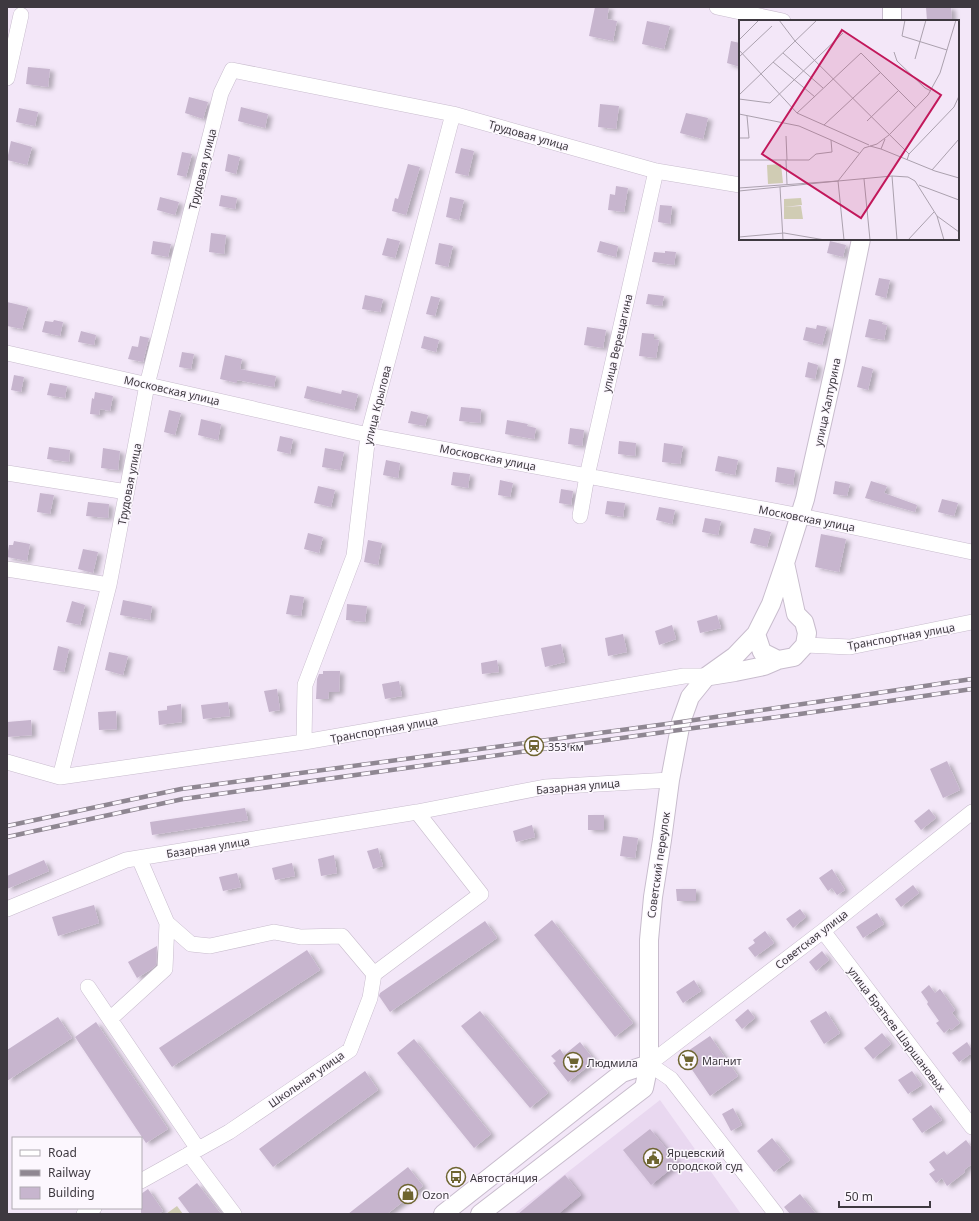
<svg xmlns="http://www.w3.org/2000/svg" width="979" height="1221" font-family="'Noto Sans',sans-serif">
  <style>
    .built { fill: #e9d8f0 }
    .green { fill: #d0ccb4 }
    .building { fill: #c7b5ce; filter: url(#shadow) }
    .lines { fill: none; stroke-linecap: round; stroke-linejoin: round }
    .minor-casing { stroke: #c8bccd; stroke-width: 16 }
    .major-casing { stroke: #c8bccd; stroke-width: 20 }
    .minor { stroke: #fff; stroke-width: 15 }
    .major { stroke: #fff; stroke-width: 18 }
    .rail-casing { stroke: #8f8792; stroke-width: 4.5 }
    .rail { stroke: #fcf7fe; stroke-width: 3; stroke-dasharray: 9; stroke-linecap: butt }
    .labels { text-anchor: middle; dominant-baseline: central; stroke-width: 3; stroke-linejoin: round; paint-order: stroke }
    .street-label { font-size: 11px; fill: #3e3940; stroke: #fcf7fe }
    .poi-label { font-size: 11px; fill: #3e3940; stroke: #fcf7fe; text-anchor: start }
    .inset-road { fill: none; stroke: #aba1ae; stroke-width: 1 }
    .view { fill: #c2185b; fill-opacity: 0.15; stroke: #c2185b; stroke-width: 2 }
    .inset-edge { fill: none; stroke: #3e3940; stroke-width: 2 }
  </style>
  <defs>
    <filter id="shadow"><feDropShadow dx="4.5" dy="2.5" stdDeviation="2" flood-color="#0004"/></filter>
  </defs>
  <rect width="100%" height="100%" fill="#f3e7f8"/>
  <path class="built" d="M660,1100L741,1214H514Z"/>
  <path class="green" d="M177,1206L183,1214H166Z"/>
  <path class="building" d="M595,7H609L607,19L617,21L613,41L589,36Z
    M926,7H951L952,21H927Z
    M647,21L670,26L664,49L642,44Z
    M731,41L740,43V67L727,63Z
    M28,67L50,69L48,87L26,84Z
    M189,97L208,102L203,119L185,113Z
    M600,104L619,106L616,129L598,127Z
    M241,107L268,114L265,128L238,121Z
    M19,108L38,112L35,126L16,122Z
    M686,113L708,118L703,139L680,133Z
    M11,141L32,147L27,165L7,160Z
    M461,148L474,151L468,176L455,173Z
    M182,152L192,154L186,177L177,175Z
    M228,154L240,157L236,174L225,171Z
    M408,164L420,167L406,215L392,211L395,198L398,199Z
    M616,186L628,188L624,212L608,210L610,194L615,195Z
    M221,195L237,198L235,209L219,206Z
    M160,197L179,202L175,215L157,210Z
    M450,197L464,200L459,220L446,217Z
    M660,205L672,206L670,224L658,222Z
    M211,233L226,235L224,254L209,252Z
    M387,238L400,241L395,258L382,255Z
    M153,241L171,244L168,257L151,254Z
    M600,241L618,246L616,257L597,252Z
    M830,241L846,245L843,257L827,253Z
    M439,243L453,246L448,267L435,264Z
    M665,251L676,252L674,265L652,262L654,252L665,253Z
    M879,278L890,280L886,298L875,295Z
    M648,294L664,296L662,306L646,304Z
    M365,295L383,299L380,312L362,309Z
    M431,296L440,298L435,316L426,314Z
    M7,302L28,307L22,329L7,326Z
    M869,319L883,322L882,324L887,325L884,340L865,337Z
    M54,320L63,322L60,336L42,332L45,321L53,322Z
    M817,325L827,327L822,345L803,340L806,327L816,329Z
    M587,327L606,330L603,348L584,345Z
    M81,331L96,335L94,345L78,342Z
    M642,333L654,334V339L659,340L656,358L639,356Z
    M140,336L149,338L143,362L128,359L132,346L138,347Z
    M424,336L439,340L436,352L421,348Z
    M182,352L194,354L191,369L179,367Z
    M225,355L242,359L240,369L276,376L274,387L237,380V383L220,379Z
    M808,362L818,365L815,379L805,377Z
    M862,366L873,369L868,390L857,387Z
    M14,375L24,377L21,392L11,390Z
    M50,383L67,386L65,398L47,395Z
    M307,386L341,394L342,390L358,394L354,410L304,398Z
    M95,392L113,396L110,411L100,409L99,415L90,414L92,398L94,399Z
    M461,407L481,409L480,423L459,421Z
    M169,410L181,413L175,435L164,432Z
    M411,411L428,415L425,426L408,423Z
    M201,419L221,424L218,440L198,435Z
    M507,420L528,424L527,426L536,428L534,439L505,434Z
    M570,428L584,430L582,446L568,444Z
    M280,436L293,439L290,454L277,451Z
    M619,441L636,443L635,456L618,454Z
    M664,443L683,446L680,464L662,462Z
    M49,447L70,450L69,462L47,459Z
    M103,448L120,451L118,470L101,468Z
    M325,448L344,452L340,470L322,467Z
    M718,456L738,460L735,475L715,471Z
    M386,460L400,463L398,478L383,475Z
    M777,467L795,470L793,485L775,482Z
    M453,472L470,474L468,488L451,485Z
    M500,480L513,483L510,497L498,495Z
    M835,481L850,484L847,496L833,494Z
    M871,481L887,486L884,493L917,505L915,512L865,498Z
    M318,486L335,490L331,507L314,503Z
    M561,489L573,491L571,505L559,503Z
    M40,493L54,495L50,514L37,512Z
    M942,499L958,503L954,516L938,512Z
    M607,501L625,503L623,517L605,514Z
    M88,502L109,504L108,518L86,516Z
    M659,507L675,510L672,524L656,520Z
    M705,518L721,521L718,535L702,532Z
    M754,528L771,532L767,547L750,543Z
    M308,533L323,537L319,553L304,549Z
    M821,534L846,539L839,572L815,567Z
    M368,540L382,543L378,565L364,562Z
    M14,541L30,544L27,561L7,557L9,545H13Z
    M83,549L98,552L93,573L78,569Z
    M290,595L304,597L301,616L286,614Z
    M123,600L152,606L150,620L120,615Z
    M72,601L85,605L80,625L66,622Z
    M347,604L367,606L365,622L346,620Z
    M717,615L721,628L700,633L697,621Z
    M672,625L676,639L659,645L655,631Z
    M623,634L627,652L608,656L605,638Z
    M561,644L565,662L545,667L541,648Z
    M58,646L69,649L64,672L53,670Z
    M109,652L128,656L123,675L105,670Z
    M497,660L499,672L482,674L481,663Z
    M323,671H340L339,692H329L328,699H316L317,679L319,674H323Z
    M399,681L402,696L385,699L382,684Z
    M277,689L280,710L269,712L264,691Z
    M228,702L230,716L203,719L201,705Z
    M181,704L182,722L159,725L158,711L167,710V706Z
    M116,711L117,729L99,730L98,712Z
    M31,720L32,735L7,737V722Z
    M947,761L960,790L943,798L930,769Z
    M245,808L248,820L152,835L150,822Z
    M929,809L936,818L921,830L914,821Z
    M588,815H604V830H588Z
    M532,825L535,837L516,842L513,831Z
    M623,836L638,838L635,858L620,856Z
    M378,848L383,866L373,869L367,851Z
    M334,855L337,873L321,876L318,859Z
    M44,860L49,871L7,889V876Z
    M292,863L295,876L275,880L272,868Z
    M832,869L845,890L837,895L832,888L828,891L819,878Z
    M237,873L241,887L223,891L219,877Z
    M913,885L919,893L901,907L895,899Z
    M676,889H696V901H677Z
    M94,905L99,923L58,936L52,917Z
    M800,909L806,917L793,928L786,919Z
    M877,913L884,924L863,938L856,927Z
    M552,920L633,1023L615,1037L534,935Z
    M485,921L497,938L390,1012L379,996L380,993Z
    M765,931L774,943L755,957L748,948L755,943L753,940Z
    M157,946L156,965L150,970L137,978L128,962Z
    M307,950L320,970L172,1067L159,1048Z
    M822,951L829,960L816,971L809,962Z
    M694,980L701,991L683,1003L676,992Z
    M929,985L935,993L940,989L955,1010L952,1013L960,1023L951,1030L950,1028L944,1033L936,1023L939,1021L927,1004L928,1002L921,992Z
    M748,1009L755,1018L742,1029L735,1020Z
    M480,1011L548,1093L530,1108L461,1026Z
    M826,1011L840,1033L824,1044L810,1021Z
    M58,1017L72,1038L7,1081V1050Z
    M96,1022L168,1129L146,1143L75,1037Z
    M882,1033L891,1044L873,1059L864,1048Z
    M710,1036L738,1076L710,1096L682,1055Z
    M414,1039L491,1134L474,1148L397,1053Z
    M580,1042L595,1061L568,1082L553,1063L556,1061L551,1056L560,1049L564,1055Z
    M967,1042L972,1050V1053L959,1062L952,1053Z
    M365,1071L378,1090L273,1167L259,1149Z
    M912,1071L922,1085L908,1094L898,1080Z
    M931,1105L942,1120L922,1133L912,1119Z
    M733,1108L742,1125L731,1131L722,1114Z
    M650,1129L678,1163L651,1185L623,1150Z
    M772,1138L790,1160L774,1172L757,1151Z
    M966,1140L972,1148V1164L964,1170L965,1172L947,1186L942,1178L936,1183L929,1174L935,1170L929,1162L944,1151L947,1155Z
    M408,1167L423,1186L387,1214H348Z
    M565,1175L581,1195L558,1214H518Z
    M197,1183L221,1214H190L178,1198Z
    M148,1189L163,1211L158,1214H141V1194Z
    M800,1194L816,1214H790L784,1207Z"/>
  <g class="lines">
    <defs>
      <path id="minor" d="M717,7L783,21
        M7,78L21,15
        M7,353L368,435L801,516L972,552
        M7,473L127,492
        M580,516L587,476L656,171
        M7,569L109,585
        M805,645L850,647L972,622
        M304,742L305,685L354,556L368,435L453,114
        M7,762L60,777L304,742L684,676H707
        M60,777L109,585L147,385L221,93L232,70L453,114L656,171L740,185
        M417,812L545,787L670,780
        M7,909L126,860L417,812L481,894L374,974L370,998L350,1050L229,1132L141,1181
        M167,923L191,944L210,946L274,932L301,937L342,936L374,974
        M823,931L972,1127
        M88,987L198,1149
        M110,1019L165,969L167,923L139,858
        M189,1154L234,1214
        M84,1214L94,1208
        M776,1214L671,1079L649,1064L823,931L972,812"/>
      <path id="major" d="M892,21V7
        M756,634L762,652L778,660
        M710,676L735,672L764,666L778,660L794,657L805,645L807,633L804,622L796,614L785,563
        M443,1214L622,1073L649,1064
        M480,1214L644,1088L649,1064V940L653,897L662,840L670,780L681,722L690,697L707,676L735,656L756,634L771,604L785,563L805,499L835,365L861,239"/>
    </defs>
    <use href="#minor" class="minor-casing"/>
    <use href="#major" class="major-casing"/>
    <use href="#minor" class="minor"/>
    <use href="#major" class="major"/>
    <defs>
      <path id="rail" d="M7,826L181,789L681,722L972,679
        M7,837L183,799L679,730L800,714L972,689"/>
    </defs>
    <use href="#rail" class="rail-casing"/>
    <use href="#rail" class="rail"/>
  </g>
  <defs>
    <symbol id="station-ring" viewBox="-11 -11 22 22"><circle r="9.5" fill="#fcf7fe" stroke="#6e6430" stroke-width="1.5"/><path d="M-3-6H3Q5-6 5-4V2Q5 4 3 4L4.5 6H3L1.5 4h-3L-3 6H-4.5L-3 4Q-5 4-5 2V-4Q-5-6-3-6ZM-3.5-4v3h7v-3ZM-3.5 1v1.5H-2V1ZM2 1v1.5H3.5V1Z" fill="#6e6430"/></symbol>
    <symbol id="supermarket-ring" viewBox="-11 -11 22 22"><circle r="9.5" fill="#fcf7fe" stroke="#6e6430" stroke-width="1.5"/><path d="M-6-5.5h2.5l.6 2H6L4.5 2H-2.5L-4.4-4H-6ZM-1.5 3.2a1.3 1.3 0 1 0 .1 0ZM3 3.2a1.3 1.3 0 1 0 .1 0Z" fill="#6e6430"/></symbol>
    <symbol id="civic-ring" viewBox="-11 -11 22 22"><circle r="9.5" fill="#fcf7fe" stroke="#6e6430" stroke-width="1.5"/><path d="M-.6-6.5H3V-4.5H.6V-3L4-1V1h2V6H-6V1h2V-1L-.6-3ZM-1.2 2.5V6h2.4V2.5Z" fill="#6e6430"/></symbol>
    <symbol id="bus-ring" viewBox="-11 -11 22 22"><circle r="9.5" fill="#fcf7fe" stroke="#6e6430" stroke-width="1.5"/><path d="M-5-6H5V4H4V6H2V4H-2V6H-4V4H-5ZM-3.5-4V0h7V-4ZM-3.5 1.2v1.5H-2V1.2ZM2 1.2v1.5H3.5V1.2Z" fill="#6e6430"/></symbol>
    <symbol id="shop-ring" viewBox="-11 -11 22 22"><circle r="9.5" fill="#fcf7fe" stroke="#6e6430" stroke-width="1.5"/><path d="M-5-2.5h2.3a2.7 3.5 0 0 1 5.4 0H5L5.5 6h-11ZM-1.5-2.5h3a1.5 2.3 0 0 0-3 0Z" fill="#6e6430"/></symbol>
  </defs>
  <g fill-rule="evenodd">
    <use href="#station-ring" x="523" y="735" width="22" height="22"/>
    <use href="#supermarket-ring" x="677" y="1049" width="22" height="22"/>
    <use href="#supermarket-ring" x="562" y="1051" width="22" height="22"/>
    <use href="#civic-ring" x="642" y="1147" width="22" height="22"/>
    <use href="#bus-ring" x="445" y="1166" width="22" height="22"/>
    <use href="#shop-ring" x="397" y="1183" width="22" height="22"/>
  </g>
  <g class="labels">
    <g class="street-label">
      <text transform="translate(529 135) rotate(16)">Трудовая улица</text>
      <text transform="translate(202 169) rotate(-76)">Трудовая улица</text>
      <text transform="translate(617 343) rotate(-77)">улица Верещагина</text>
      <text transform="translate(172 390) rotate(13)">Московская улица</text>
      <text transform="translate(827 402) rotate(-78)">улица Халтурина</text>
      <text transform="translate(377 405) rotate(-76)">улица Крылова</text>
      <text transform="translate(488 457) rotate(11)">Московская улица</text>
      <text transform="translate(129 484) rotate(-79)">Трудовая улица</text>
      <text transform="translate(807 518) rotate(11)">Московская улица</text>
      <text transform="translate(901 636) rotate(-10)">Транспортная улица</text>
      <text transform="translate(384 729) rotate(-10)">Транспортная улица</text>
      <text transform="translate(578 786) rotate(-5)">Базарная улица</text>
      <text transform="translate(208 847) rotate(-9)">Базарная улица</text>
      <text transform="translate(658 865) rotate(-82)">Советский переулок</text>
      <text transform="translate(811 939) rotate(-38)">Советская улица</text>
      <text transform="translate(897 1029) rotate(53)">улица Братьев Шаршановых</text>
      <text transform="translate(306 1079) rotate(-35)">Школьная улица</text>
    </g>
    <g class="poi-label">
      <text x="548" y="746">353 км</text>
      <text x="702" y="1060">Магнит</text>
      <text x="587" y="1062">Людмила</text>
      <text x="667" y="1152">Ярцевский<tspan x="667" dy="13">городской суд</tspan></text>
      <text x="470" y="1177">Автостанция</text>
      <text x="422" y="1194">Ozon</text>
    </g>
  </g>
  <g transform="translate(739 20)">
    <rect width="220" height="220" fill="#f3e7f8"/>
    <path d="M42,144L44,163L29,164L28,145ZM62,178L63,185L45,187V179ZM62,186L64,199H45V187Z" fill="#d0ccb4"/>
    <path class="inset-road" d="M40,0L56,21L170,134L168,140M166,0L163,16L208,30M0,20L20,0M0,30L58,93L130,125M155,32L158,41L186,68L192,71M44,33L84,68M0,37L33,6M176,39L187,0M34,42L76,77M0,75L78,0M0,79L31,83L104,13M58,93L122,33L177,88M0,94L60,106L92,120L93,132L77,134L70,140H0M128,101L159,71M85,105L142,52M47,116L48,140M0,118H10L8,96M92,120L120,133M131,126L142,129L146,119M142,129L196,151L220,158M170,134L215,87L220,76M47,140L48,164M193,150L220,119M153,156L158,220M125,159L131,220M99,161L125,128L138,124L150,115L189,75L201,53L217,0M180,165L220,180M41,167L44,220M0,168L99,161M0,171L99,161M198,196L205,220M0,217L45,213L86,220M105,220L99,161L153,156L169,157L176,161L198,196L220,212M169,220L195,192"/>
    <path class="view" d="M103,10L202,75L122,198L23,134Z"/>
    <rect width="220" height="220" class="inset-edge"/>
  </g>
  <rect width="979" height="1221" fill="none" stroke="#3e3940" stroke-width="16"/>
  <rect x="12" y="1137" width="130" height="72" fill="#fcf7fe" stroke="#b0abb2"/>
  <rect x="20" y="1150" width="20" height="6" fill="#ffffff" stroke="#b0abb2"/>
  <text x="48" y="1157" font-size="12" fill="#3e3940">Road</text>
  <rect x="20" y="1170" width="20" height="6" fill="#8f8792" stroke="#b0abb2"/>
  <text x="48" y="1177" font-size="12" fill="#3e3940">Railway</text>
  <rect x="20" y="1187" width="20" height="12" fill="#c7b5ce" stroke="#b0abb2"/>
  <text x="48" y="1197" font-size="12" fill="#3e3940">Building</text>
  <path d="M839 1201v6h91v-6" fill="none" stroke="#3e3940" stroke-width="2"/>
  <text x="845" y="1201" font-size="12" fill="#3e3940" stroke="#fcf7fe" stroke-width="3" paint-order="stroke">50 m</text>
</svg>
